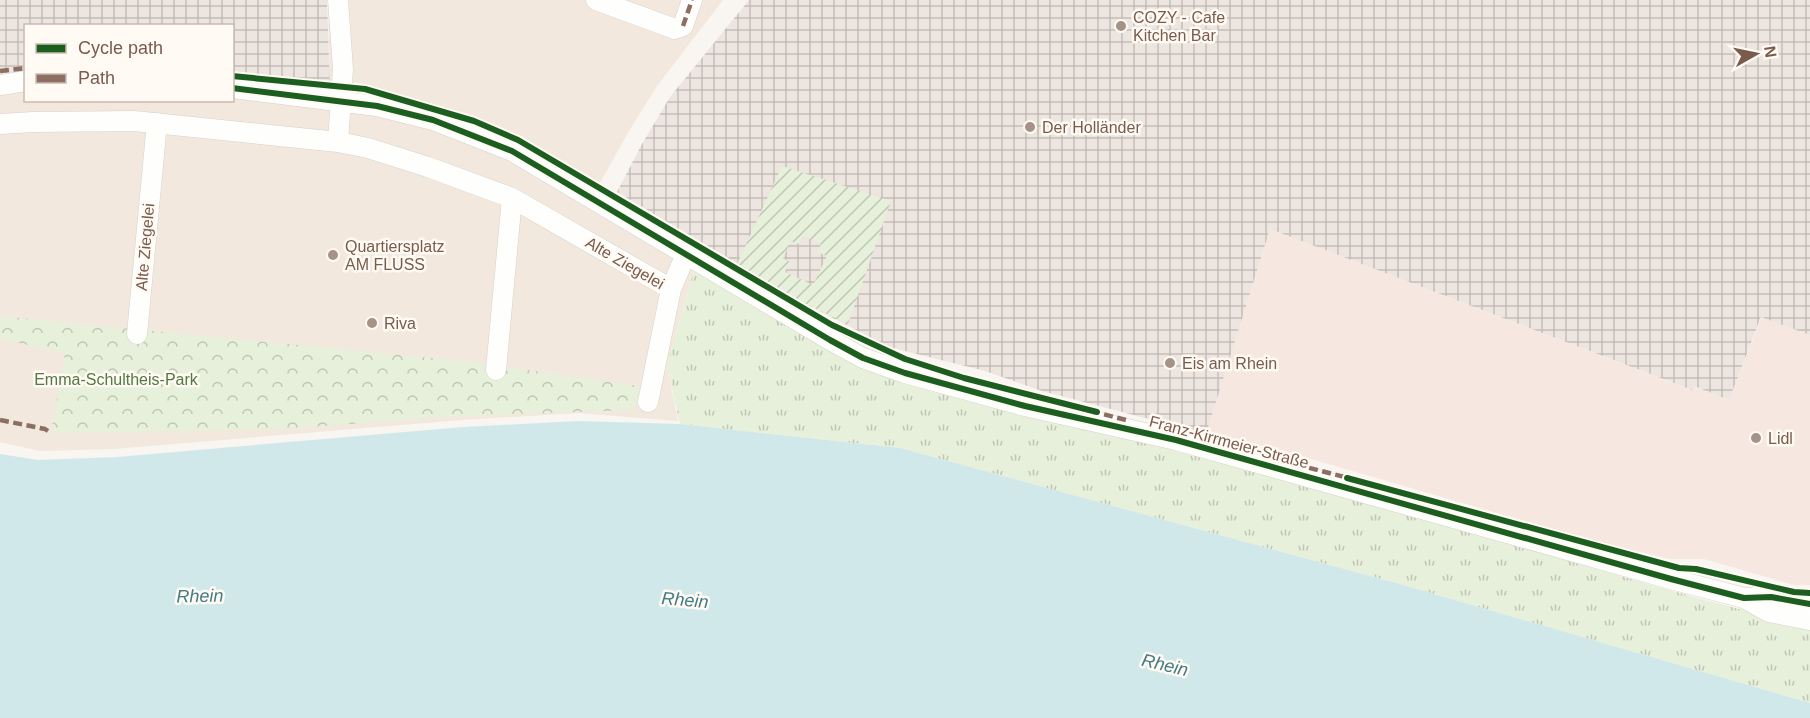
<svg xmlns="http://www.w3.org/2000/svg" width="1810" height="718" font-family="Helvetica,sans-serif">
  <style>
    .residential { fill: #f2e8de }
    .commercial { fill: #f6e8e1 }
    .industrial { fill: url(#industrial-grid) }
    .grass { fill: url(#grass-tufts) }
    .forest { fill: url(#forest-crowns) }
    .garden { fill: url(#garden-furrows); fill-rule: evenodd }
    .water { fill: #d0e8ea }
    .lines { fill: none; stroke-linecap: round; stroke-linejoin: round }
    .minor-casing { stroke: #d7d1cb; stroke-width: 21 }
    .minor { stroke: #fefefd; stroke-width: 20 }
    .quiet { stroke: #8d6e63; stroke-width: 4.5; stroke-dasharray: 9 4.5; stroke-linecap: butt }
    .cycleway-casing { stroke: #fffaf3; stroke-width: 10 }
    .cycleway { stroke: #1b5e20; stroke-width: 6 }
    .poi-dot { fill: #a69286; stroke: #fffaf3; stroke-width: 2 }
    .labels { text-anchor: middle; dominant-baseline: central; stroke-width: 5; stroke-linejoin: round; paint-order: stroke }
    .poi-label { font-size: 16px; fill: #7a5c4d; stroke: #fffaf3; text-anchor: start }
    .street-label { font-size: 16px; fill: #7a5c4d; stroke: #fffaf3 }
    .park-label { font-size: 16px; fill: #537a41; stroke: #fffaf3 }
    .water-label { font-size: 18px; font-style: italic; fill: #437c86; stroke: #fffaf3 }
  </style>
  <defs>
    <pattern id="industrial-grid" width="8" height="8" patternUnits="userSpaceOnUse" patternTransform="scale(1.5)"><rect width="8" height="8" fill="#ede5e0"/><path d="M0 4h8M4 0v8" fill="none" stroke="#c5bdb8"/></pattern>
    <pattern id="grass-tufts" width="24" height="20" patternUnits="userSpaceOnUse" patternTransform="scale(1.5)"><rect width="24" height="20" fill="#e7f0db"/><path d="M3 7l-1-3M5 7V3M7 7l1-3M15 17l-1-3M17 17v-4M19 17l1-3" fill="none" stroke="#c0c6b4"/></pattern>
    <pattern id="forest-crowns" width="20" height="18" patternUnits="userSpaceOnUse" patternTransform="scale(1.5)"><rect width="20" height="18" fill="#e7f0db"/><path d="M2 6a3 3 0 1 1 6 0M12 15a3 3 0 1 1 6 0" fill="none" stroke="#c0c6b4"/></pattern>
    <pattern id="garden-furrows" width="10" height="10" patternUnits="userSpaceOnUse" patternTransform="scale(1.5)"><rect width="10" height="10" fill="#e7f0db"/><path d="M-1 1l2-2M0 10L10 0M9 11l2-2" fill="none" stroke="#c0c6b4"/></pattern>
  </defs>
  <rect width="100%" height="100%" fill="#f9f5f0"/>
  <path class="residential" d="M328,0H723L657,86L629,131L595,192L694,270L667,366L678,421L578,413L462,420L114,449L40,451L0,442V74L25,70L26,100H232L233,80L330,91Z"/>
  <path class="commercial" d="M1270,229L1691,390L1693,386L1729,400L1762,317L1810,335V585H1794L1704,559H1670L1590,540L1280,450L1206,434Z"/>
  <path class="industrial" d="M0,0H327L330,91L233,80L232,26H26L25,70L0,74Z
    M749,0H1810V335L1761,317L1729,400L1694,386L1692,390L1270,229L1206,434L1042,391L985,371L889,347L800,301L617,192L642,144L670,97Z"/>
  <path class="grass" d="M694,270L885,376L907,384L1176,449L1701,599L1766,616L1810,626V703L1396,583L900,448L680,424L667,366Z"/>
  <path class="forest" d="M0,316L473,362L638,386L645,393L632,410L437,417L288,429L51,433L65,353L0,339Z"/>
  <path class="garden" d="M782,166L891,201L848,324L800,301L737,264ZM803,236L821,244L817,252L827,256L813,285L785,272L790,262L783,258L791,241L799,244Z"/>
  <path class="water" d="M578,421L680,424L900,448L1396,583L1810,703V718H0V454L38,460L117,457L463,427Z"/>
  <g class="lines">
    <defs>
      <path id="minor" d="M338,0L343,69L338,142L368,148L428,167L512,198L671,289L648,402
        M596,0L675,29L683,26L692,0
        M0,85L26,81
        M232,88L377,106L433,120L512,151L830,340L863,358L905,373L1025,406L1176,440L1671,579L1744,598L1771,597L1810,604
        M0,124L33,122L134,121L338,142
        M671,289L686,254
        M137,334L157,123
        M496,370L512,198
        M1744,598L1769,612L1810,620"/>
    </defs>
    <use href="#minor" class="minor-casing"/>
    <use href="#minor" class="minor"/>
    <path class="quiet" d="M683,26L692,0
      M0,71L26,68
      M1091,411L1126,420
      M0,420L45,429L51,433
      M1283,461L1352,479"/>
    <defs>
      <path id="cycleway" d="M232,76L365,89L474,121L518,140L832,325L905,359L964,378L1097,412
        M232,88L377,106L433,120L512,151L830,340L863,358L905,373L1025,406L1176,440L1671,579L1744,598L1771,597L1810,604
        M1347,478L1679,568L1696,569L1794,592L1810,593"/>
    </defs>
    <use href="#cycleway" class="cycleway-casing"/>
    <use href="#cycleway" class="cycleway"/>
  </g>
  <g class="poi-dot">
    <circle cx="1121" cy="26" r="6"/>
    <circle cx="1030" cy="127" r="6"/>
    <circle cx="333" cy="255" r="6"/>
    <circle cx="372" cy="323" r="6"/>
    <circle cx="1170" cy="363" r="6"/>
    <circle cx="1756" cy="438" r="6"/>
  </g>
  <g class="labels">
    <g class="poi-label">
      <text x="1133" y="17">COZY - Cafe<tspan x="1133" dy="18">Kitchen Bar</tspan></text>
      <text x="1042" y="127">Der Holländer</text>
      <text x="345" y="246">Quartiersplatz<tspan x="345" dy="18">AM FLUSS</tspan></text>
      <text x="384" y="323">Riva</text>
      <text x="1182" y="363">Eis am Rhein</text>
      <text x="1768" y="438">Lidl</text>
    </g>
    <g class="street-label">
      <text transform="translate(145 247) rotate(-85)">Alte Ziegelei</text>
      <text transform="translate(625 263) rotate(30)">Alte Ziegelei</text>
      <text transform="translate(1229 442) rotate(15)">Franz-Kirrmeier-Straße</text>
    </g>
    <g class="park-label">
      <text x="116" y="379">Emma-Schultheis-Park</text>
    </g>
    <g class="water-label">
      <text transform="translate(200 596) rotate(-1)">Rhein</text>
      <text transform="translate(685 600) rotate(5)">Rhein</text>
      <text transform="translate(1165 665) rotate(13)">Rhein</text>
    </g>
  </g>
  <rect x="24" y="24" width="210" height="78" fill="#fffaf3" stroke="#cabbb1" stroke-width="1.5"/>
  <rect x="36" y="44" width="30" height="9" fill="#1b5e20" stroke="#cabbb1" stroke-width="1.5"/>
  <text x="78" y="54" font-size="18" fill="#7a5c4d">Cycle path</text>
  <rect x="36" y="74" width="30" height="9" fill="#8d6e63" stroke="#cabbb1" stroke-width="1.5"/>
  <text x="78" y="84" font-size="18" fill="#7a5c4d">Path</text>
  <g transform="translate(1756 54) rotate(81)" stroke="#fffaf3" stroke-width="4.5" paint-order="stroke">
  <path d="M0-4.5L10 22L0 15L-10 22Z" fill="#7a5c4d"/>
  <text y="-9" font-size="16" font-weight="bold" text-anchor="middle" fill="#7a5c4d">N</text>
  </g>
</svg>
